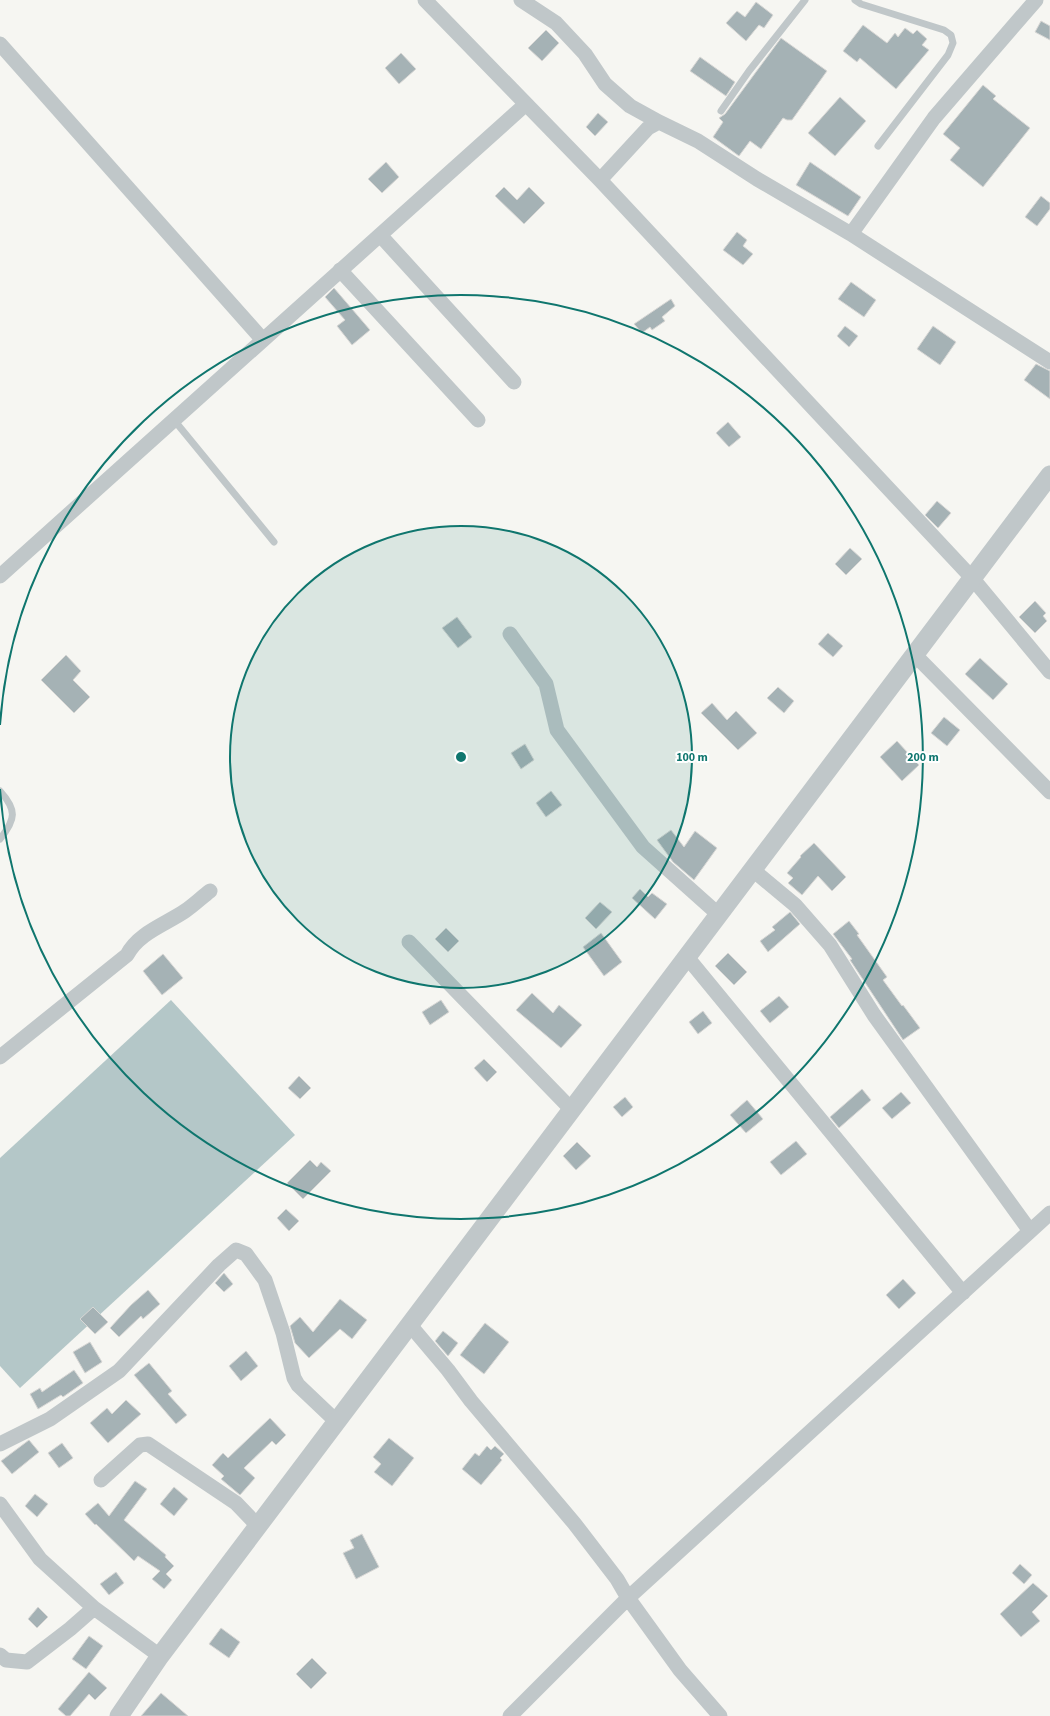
<svg xmlns="http://www.w3.org/2000/svg" width="1050" height="1716" font-family="'Source Sans 3',sans-serif">
  <style>
    .water { fill: #b4c7c8 }
    .building { fill: #a5b2b5; stroke: #d8d7d5 }
    .lines { fill: none; stroke-linecap: round; stroke-linejoin: round }
    .service { stroke: #c0c7c9; stroke-width: 7 }
    .minor { stroke: #c0c7c9; stroke-width: 15 }
    .tertiary { stroke: #c0c7c9; stroke-width: 19 }
    .ring { fill: none; stroke: #0f766e; stroke-width: 2 }
    .centre { fill: #0f766e; stroke: #fff; stroke-width: 2 }
    .ring-label { font-size: 12px; text-anchor: middle; font-weight: bold; fill: #0f766e; stroke: #fff; stroke-width: 4; stroke-linejoin: round; paint-order: stroke }
  </style>
  <rect width="100%" height="100%" fill="#f6f6f2"/>
  <path class="water" d="M171,1000L295,1135L20,1388L0,1366V1158Z"/>
  <path class="building" d="M756,2L773,15L764,28L759,25L746,41L726,23L737,11L745,17Z
    M1041,21L1050,26V40L1035,32Z
    M863,25L887,43L895,33L898,37L905,28L913,34L917,30L927,39L922,45L929,50L896,89L860,58L857,62L843,51Z
    M546,30L559,43L542,61L528,48Z
    M781,38L827,71L792,120H787L783,118L761,149L750,141L739,156L713,137L723,122L719,118L725,114Z
    M401,53L416,69L399,84L385,68Z
    M700,57L735,82L726,96L690,71Z
    M983,85L996,96L993,99L1030,128L983,187L950,160L960,148L943,134Z
    M840,97L866,121L835,156L808,133Z
    M598,113L608,122L595,136L586,127Z
    M386,162L399,177L382,193L368,179Z
    M810,162L861,197L848,216L796,185Z
    M504,187L517,200L529,187L545,203L524,224L495,196Z
    M1041,196L1050,203V209L1037,226L1025,217Z
    M737,232L747,240L743,246L753,254L743,265L723,250Z
    M851,282L876,300L864,317L838,299Z
    M334,288L370,330L352,345L337,326L345,320L325,297Z
    M671,299L675,306L662,317L665,321L652,330L650,327L642,333L634,324Z
    M845,326L858,336L849,347L837,336Z
    M933,326L956,342L940,365L917,349Z
    M1036,364L1050,371V399L1024,380Z
    M728,422L741,437L729,447L716,433Z
    M937,501L951,513L938,528L925,515Z
    M850,548L862,559L846,575L835,564Z
    M1035,601L1046,613L1043,616L1047,621L1035,633L1019,617Z
    M457,617L472,637L458,648L442,628Z
    M828,633L843,646L833,657L818,644Z
    M66,655L81,671L73,680L90,697L74,713L41,680Z
    M980,658L1008,684L993,700L965,674Z
    M778,687L794,701L784,713L767,698Z
    M712,703L727,720L736,711L757,733L738,750L701,713Z
    M944,717L960,730L947,746L931,733Z
    M897,741L919,765L902,781L880,757Z
    M525,744L534,760L521,769L511,753Z
    M551,791L562,805L546,817L536,803Z
    M671,830L684,847L695,831L717,848L694,880L673,862L657,840Z
    M814,843L846,877L832,891L818,876L802,895L788,883L793,878L787,873L801,857L800,856Z
    M640,889L648,897L652,893L667,904L655,919L632,898Z
    M600,902L612,912L596,929L585,918Z
    M790,912L800,924L768,952L760,941L775,930L772,927Z
    M849,921L859,934L857,935L887,977L883,980L902,1006L903,1005L920,1028L903,1040L850,960L852,959L833,934Z
    M446,928L459,941L448,952L435,939Z
    M601,933L622,962L604,976L583,947Z
    M728,953L747,972L734,985L715,966Z
    M163,954L183,978L162,995L143,971Z
    M532,993L553,1013L559,1005L582,1025L561,1048L516,1010Z
    M779,996L789,1007L770,1023L760,1011Z
    M441,1000L449,1012L430,1025L422,1012Z
    M703,1011L712,1023L698,1034L689,1022Z
    M484,1059L497,1072L487,1082L474,1068Z
    M299,1076L311,1088L300,1099L288,1088Z
    M862,1089L871,1100L839,1128L830,1117Z
    M901,1092L911,1103L892,1119L882,1108Z
    M625,1097L633,1107L622,1117L613,1107Z
    M747,1100L763,1119L746,1133L730,1115Z
    M796,1141L807,1154L781,1175L770,1162Z
    M577,1142L591,1156L576,1170L563,1156Z
    M310,1160L317,1167L321,1162L331,1171L303,1199L287,1183Z
    M286,1209L299,1221L289,1231L277,1218Z
    M224,1273L233,1284L224,1292L215,1283Z
    M903,1279L916,1293L899,1309L886,1295Z
    M148,1290L160,1304L143,1319L141,1316L119,1337L110,1328L131,1305Z
    M340,1299L367,1320L352,1339L340,1329L309,1358L295,1343L290,1326L300,1317L313,1332Z
    M93,1307L108,1322L95,1334L80,1319Z
    M485,1323L509,1342L484,1374L460,1355Z
    M443,1331L458,1343L448,1356L435,1341Z
    M90,1342L102,1362L85,1373L73,1352Z
    M246,1351L258,1366L241,1381L229,1366Z
    M149,1363L172,1391L168,1394L187,1415L176,1424L134,1375Z
    M74,1370L83,1383L63,1397L61,1395L38,1409L30,1394L40,1388L42,1392Z
    M126,1400L141,1414L108,1443L90,1423L107,1408L112,1414Z
    M270,1418L286,1435L276,1445L272,1441L244,1468L255,1478L240,1495L221,1479L224,1476L212,1465L223,1453L228,1458Z
    M389,1438L414,1458L392,1486L374,1472L381,1464L373,1457Z
    M29,1440L39,1452L12,1474L1,1461Z
    M62,1443L73,1458L59,1468L48,1453Z
    M487,1446L491,1450L495,1446L504,1454L500,1458L502,1460L481,1485L462,1469L475,1453L479,1456Z
    M135,1481L147,1489L124,1520L166,1555L165,1557L174,1566L166,1574L172,1580L164,1589L152,1579L160,1571L138,1556L134,1561L96,1524L95,1525L85,1514L98,1503L109,1516Z
    M174,1487L188,1499L174,1516L160,1504Z
    M35,1494L48,1504L37,1517L25,1506Z
    M362,1534L379,1567L356,1579L343,1553L354,1548L350,1540Z
    M1020,1564L1032,1575L1024,1584L1012,1573Z
    M116,1572L124,1583L109,1595L100,1584Z
    M1033,1583L1048,1596L1032,1612L1040,1621L1021,1637L1000,1614Z
    M38,1607L48,1617L37,1628L28,1619Z
    M221,1628L240,1642L229,1658L209,1644Z
    M89,1636L103,1646L86,1669L72,1659Z
    M312,1658L327,1673L311,1689L296,1674Z
    M89,1672L107,1688L95,1700L89,1694L70,1716H66L58,1709Z
    M161,1693L188,1716H141Z"/>
  <g class="lines">
    <path class="service" d="M855,0L861,4L944,30L951,35L953,43L948,55L878,146
      M721,111L749,71L805,0
      M174,420L274,542
      M0,791C17,810 16,819 0,839"/>
    <path class="minor" d="M425,0L600,180L973,579L1050,672
      M521,0L556,23L585,54L605,84L630,106L659,122
      M0,44L263,340
      M600,180L648,128L659,122L698,141L757,179L851,234L1050,362
      M851,234L934,118L1036,0
      M380,235L514,382
      M340,270L478,420
      M0,576L526,104
      M510,634L546,684L557,730L643,847L718,914
      M915,655L1050,792
      M753,870L795,905L830,945L874,1015L1030,1231
      M409,942L572,1110
      M687,957L963,1293
      M0,1057L127,955C138,933 166,924 185,911C194,905 202,897 210,891
      M410,1325L448,1370L471,1401L574,1523L617,1579L628,1598L680,1670L720,1716
      M0,1444L50,1419L119,1371L219,1265L236,1250L246,1254L265,1280L283,1333L294,1378L298,1385L337,1422
      M101,1480L140,1445L148,1444L236,1503L258,1526
      M0,1504L40,1559L94,1608L160,1656
      M0,1655L6,1660L27,1662L70,1629L94,1608
      M510,1716L628,1598L1050,1213"/>
    <path class="tertiary" d="M119,1716L160,1656L1050,475"/>
  </g>
  <circle cx="461" cy="757" r="231" fill="#0f766e" fill-opacity=".12"/>
  <g class="ring">
    <circle cx="461" cy="757" r="231"/>
    <path d="M0 725A462 462 0 1 1 0 789"/>
  </g>
  <circle cx="461" cy="757" r="6" class="centre"/>
  <g class="ring-label">
    <text x="692" y="761">100 m</text>
    <text x="923" y="761">200 m</text>
  </g>
</svg>
